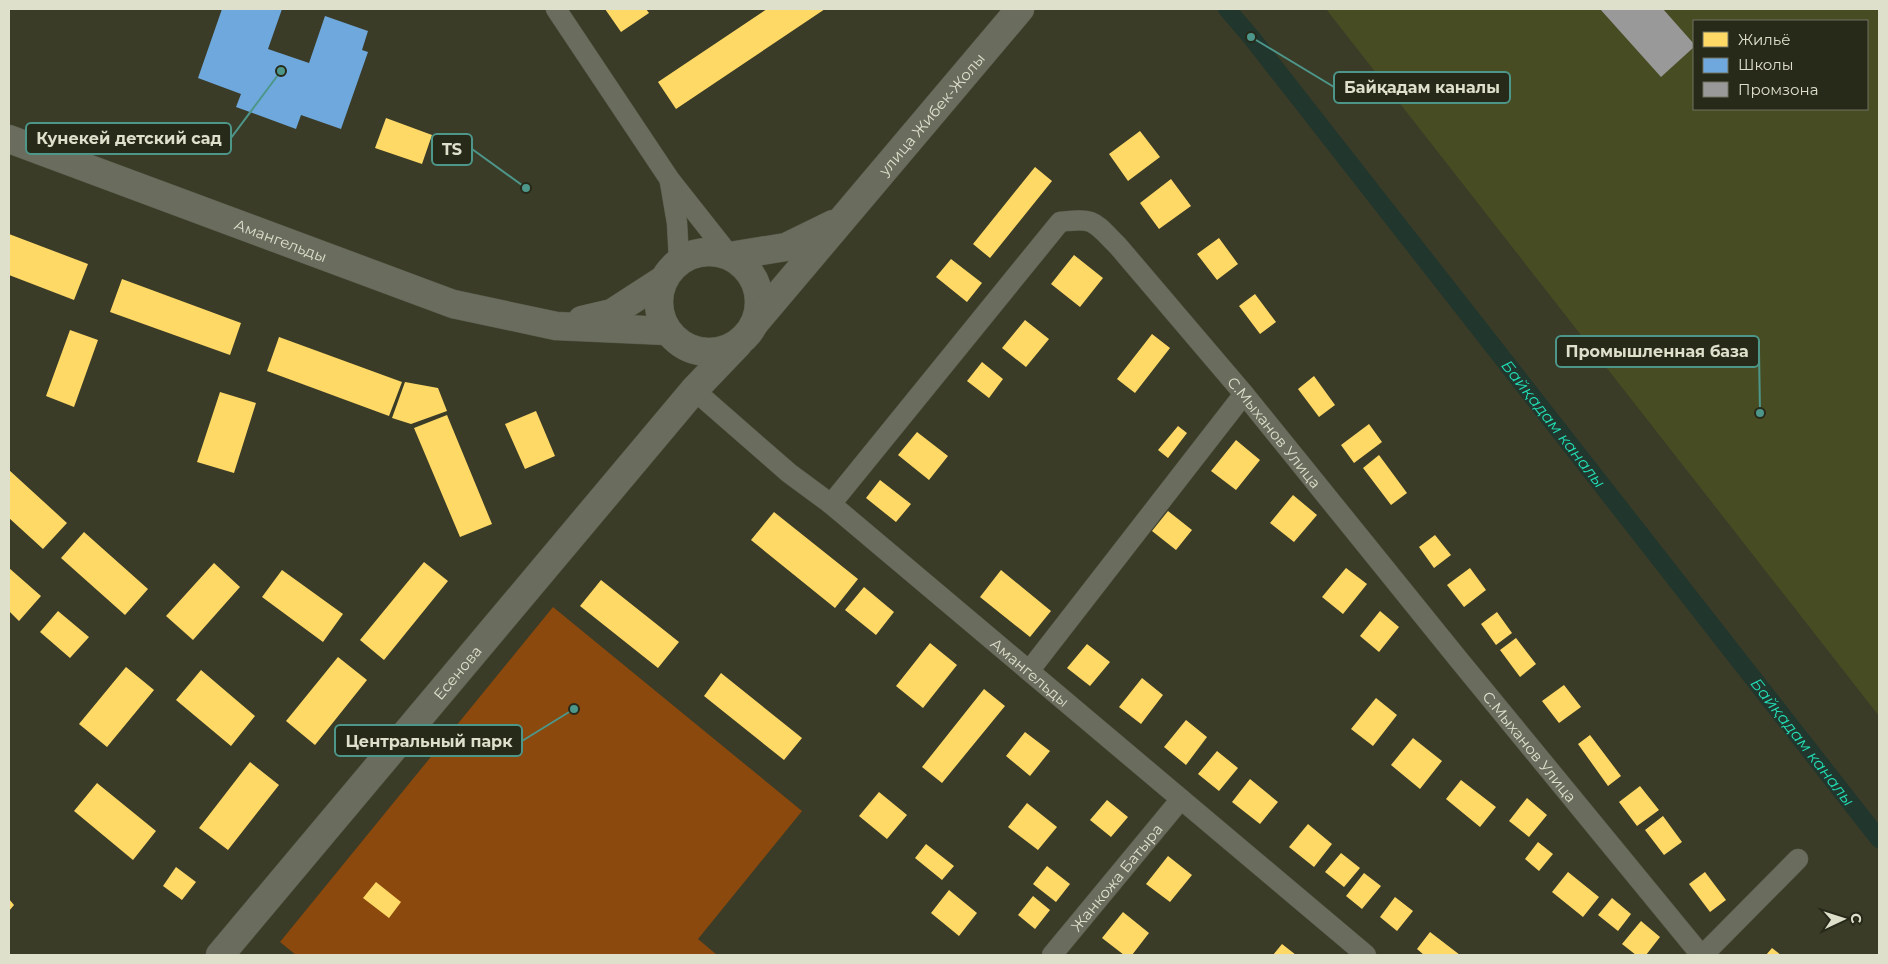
<svg xmlns="http://www.w3.org/2000/svg" width="1888" height="964" font-family="Montserrat,sans-serif">
  <style>
    .built { fill: #484c22; fill-rule: evenodd }
    .green { fill: #8b490d }
    .homes { fill: #ffd966 }
    .schools { fill: #6fa8dc }
    .industry { fill: #999 }
    .lines { fill: none; stroke-linecap: round; stroke-linejoin: round }
    .canal { stroke: #21362d; stroke-width: 18 }
    .street-casing { stroke: #595b49; stroke-width: 21 }
    .secondary-casing { stroke: #595b49; stroke-width: 29 }
    .street { stroke: #6a6c5e; stroke-width: 20 }
    .secondary { stroke: #6a6c5e; stroke-width: 28 }
    .labels { text-anchor: middle; dominant-baseline: central; stroke-width: 5; stroke-linejoin: round; paint-order: stroke }
    .street-label { font-size: 15px; fill: #dee0cb; stroke: #272919 }
    .water-label { font-size: 16px; font-style: italic; fill: #22dfb6; stroke: #272919 }
    .leader { fill: none; stroke: #4d968a; stroke-width: 2 }
    .callout-dot { fill: #4d968a; stroke: #272919; stroke-width: 2 }
    .callout { fill: #272919; stroke: #4d968a; stroke-width: 2 }
    .callout-label { font-size: 16px; text-anchor: middle; font-weight: bold; fill: #dee0cb }
  </style>
  <rect width="100%" height="100%" fill="#3a3c28"/>
  <path class="built" d="M1326,9H1879V716ZM1694,21H1867V109H1694Z"/>
  <path class="green" d="M553,607L802,811L698,939L717,955H296L280,942Z"/>
  <path class="homes" d="M605,9H646L649,13L621,32Z
    M767,9H825L676,109L658,82Z
    M386,118L432,135L422,164L375,148Z
    M1140,131L1160,157L1128,181L1109,154Z
    M1035,167L1052,181L990,258L973,244Z
    M1171,179L1191,206L1159,229L1140,203Z
    M9,234L88,264L74,300L9,275Z
    M1219,238L1238,264L1217,280L1197,254Z
    M1074,255L1103,278L1080,307L1051,284Z
    M951,259L982,283L967,302L936,277Z
    M122,279L241,323L230,355L110,312Z
    M1255,294L1276,322L1260,334L1239,306Z
    M1025,320L1049,339L1026,367L1002,348Z
    M70,330L98,340L74,407L46,396Z
    M1152,334L1170,348L1135,393L1117,379Z
    M279,337L402,382L389,416L267,371Z
    M982,362L1003,379L989,398L967,381Z
    M1314,376L1335,405L1319,417L1298,389Z
    M405,382L438,388L447,411L411,424L392,418Z
    M220,392L256,403L234,473L197,462Z
    M536,411L555,456L525,469L505,424Z
    M447,415L492,524L460,537L414,428Z
    M1369,424L1382,442L1354,463L1341,445Z
    M1178,426L1187,433L1168,458L1158,450Z
    M917,432L948,456L929,480L898,455Z
    M1236,440L1260,460L1236,490L1211,471Z
    M1379,455L1407,493L1391,505L1363,468Z
    M9,470L67,523L43,549L9,518Z
    M880,480L911,504L896,522L866,498Z
    M1293,495L1317,515L1294,542L1270,523Z
    M1168,511L1192,530L1176,550L1152,531Z
    M774,512L858,579L835,608L751,540Z
    M84,532L148,589L125,615L61,558Z
    M1435,535L1451,555L1434,568L1419,547Z
    M424,562L448,581L384,660L360,640Z
    M214,563L240,587L193,640L166,616Z
    M9,568L41,596L19,621L9,611Z
    M1346,568L1367,584L1343,614L1322,597Z
    M1470,568L1486,590L1464,607L1447,585Z
    M282,570L343,614L323,642L262,597Z
    M1001,570L1051,611L1030,637L980,597Z
    M601,580L679,642L658,668L580,606Z
    M864,587L894,612L876,635L845,610Z
    M58,611L89,637L70,658L40,632Z
    M1380,611L1399,627L1379,652L1360,636Z
    M1497,612L1512,633L1496,645L1481,624Z
    M1516,638L1536,664L1520,677L1500,650Z
    M930,643L957,665L923,708L896,686Z
    M1087,644L1110,662L1090,686L1067,668Z
    M338,657L367,680L315,745L286,721Z
    M126,667L154,690L107,747L79,724Z
    M201,670L255,716L231,746L176,700Z
    M721,673L802,738L784,760L704,696Z
    M1142,678L1163,695L1141,724L1119,707Z
    M1564,685L1581,707L1559,723L1542,701Z
    M984,689L1005,706L942,783L922,767Z
    M1376,698L1397,715L1373,746L1351,729Z
    M1186,720L1207,737L1186,765L1164,747Z
    M1025,732L1050,751L1030,776L1006,756Z
    M1590,735L1621,776L1608,786L1578,744Z
    M1413,738L1442,761L1420,789L1391,765Z
    M1217,751L1238,768L1219,791L1198,774Z
    M250,762L279,785L228,850L199,828Z
    M1250,779L1278,802L1260,824L1232,802Z
    M1461,780L1496,807L1480,827L1446,799Z
    M97,783L156,831L133,860L74,811Z
    M1640,786L1659,810L1637,826L1619,802Z
    M879,792L907,815L887,839L859,816Z
    M1527,798L1547,815L1529,837L1509,821Z
    M1107,800L1128,817L1111,837L1090,820Z
    M1027,803L1057,827L1038,850L1008,827Z
    M1663,816L1682,842L1664,855L1645,830Z
    M1308,824L1332,844L1314,867L1289,847Z
    M1538,842L1553,854L1539,871L1525,859Z
    M926,844L954,866L942,880L915,858Z
    M1341,853L1360,868L1344,887L1325,872Z
    M1168,856L1192,875L1170,902L1146,884Z
    M1047,866L1070,884L1056,902L1033,884Z
    M176,867L196,882L182,900L163,886Z
    M1568,872L1599,897L1583,917L1552,892Z
    M1705,872L1726,900L1710,912L1689,884Z
    M1364,873L1381,886L1362,909L1346,896Z
    M376,882L401,902L389,918L363,898Z
    M949,890L977,913L959,936L931,913Z
    M1033,896L1050,910L1035,929L1018,915Z
    M1395,897L1413,911L1397,931L1380,917Z
    M1612,898L1631,914L1618,931L1598,915Z
    M9,899L14,905L9,911Z
    M1123,912L1149,933L1132,955H1124L1102,938Z
    M1641,921L1660,937L1646,955H1636L1622,944Z
    M1430,932L1460,955H1424L1417,949Z
    M1282,944L1296,955H1273Z
    M1772,948L1781,955H1766Z"/>
  <path class="schools" d="M222,9H282L268,49L309,63L325,16L368,31L362,50L368,52L341,129L301,115L296,129L236,107L241,94L198,78Z"/>
  <path class="industry" d="M1600,9H1663L1694,44V47L1661,77Z"/>
  <g class="lines">
    <path class="canal" id="s1" d="M1227,9L1251,37L1879,839"/>
    <defs>
      <g id="street">
        <path d="M556,9L670,180L730,256"/>
        <path d="M670,182L677,223L679,260"/>
        <path id="s2" d="M694,390L789,473L831,504L1366,955"/>
        <path id="s3" d="M831,504L1060,222C1095,217 1094,222 1118,246L1244,394L1459,660L1701,955"/>
        <path d="M1029,671L1244,394"/>
        <path id="s4" d="M1052,955L1181,799"/>
        <path d="M1703,955L1798,859"/>
      </g>
      <g id="secondary">
        <path id="s5" d="M9,139L453,304L556,326L667,331"/>
        <circle cx="709" cy="302" r="50"/>
        <path d="M730,256L786,247L833,224"/>
        <path d="M582,320L612,313L663,280"/>
        <path id="s6" d="M754,324L1020,9"/>
        <path id="s7" d="M220,955L694,390L738,344"/>
      </g>
    </defs>
    <use href="#street" class="street-casing"/>
    <use href="#secondary" class="secondary-casing"/>
    <use href="#street" class="street"/>
    <use href="#secondary" class="secondary"/>
  </g>
  <g class="labels">
    <g class="street-label">
      <text stroke="none"><textPath href="#s6" startOffset="275">улица Жибек-Жолы</textPath></text>
      <text stroke="none"><textPath href="#s5" startOffset="290">Амангельды</textPath></text>
      <text stroke="none"><textPath href="#s3" startOffset="674">С.Мыханов Улица</textPath></text>
      <text stroke="none"><textPath href="#s2" startOffset="439">Амангельды</textPath></text>
      <text stroke="none"><textPath href="#s7" startOffset="369">Есенова</textPath></text>
      <text stroke="none"><textPath href="#s3" startOffset="1079">С.Мыханов Улица</textPath></text>
      <text stroke="none"><textPath href="#s4" startOffset="101">Жанкожа Батыра</textPath></text>
    </g>
    <g class="water-label">
      <text stroke="none"><textPath href="#s1" startOffset="528">Байқадам каналы</textPath></text>
      <text stroke="none"><textPath href="#s1" startOffset="932">Байқадам каналы</textPath></text>
    </g>
  </g>
  <path class="leader" d="M1251 37L1334 87M281 71L231 138M526 188L472 149M1760 413L1759 351M574 709L522 741"/>
  <g class="callout-dot">
    <circle cx="1251" cy="37" r="5"/>
    <circle cx="281" cy="71" r="5"/>
    <circle cx="526" cy="188" r="5"/>
    <circle cx="1760" cy="413" r="5"/>
    <circle cx="574" cy="709" r="5"/>
  </g>
  <g class="callout">
    <rect x="1334" y="72" width="176" height="31" rx="5"/>
    <rect x="26" y="123" width="205" height="31" rx="5"/>
    <rect x="432" y="134" width="40" height="31" rx="5"/>
    <rect x="1556" y="336" width="203" height="31" rx="5"/>
    <rect x="335" y="725" width="187" height="31" rx="5"/>
  </g>
  <g class="callout-label">
    <text x="1422" y="93">Байқадам каналы</text>
    <text x="129" y="144">Кунекей детский сад</text>
    <text x="452" y="155">TS</text>
    <text x="1657" y="357">Промышленная база</text>
    <text x="429" y="747">Центральный парк</text>
  </g>
  <rect width="1888" height="964" fill="none" stroke="#dee0cb" stroke-width="20"/>
  <rect x="1693" y="20" width="175" height="90" fill="#272919" stroke="#707260"/>
  <rect x="1703" y="32" width="25" height="15" fill="#ffd966" stroke="#707260"/>
  <text x="1738" y="45" font-size="15" fill="#dee0cb">Жильё</text>
  <rect x="1703" y="58" width="25" height="15" fill="#6fa8dc" stroke="#707260"/>
  <text x="1738" y="70" font-size="15" fill="#dee0cb">Школы</text>
  <rect x="1703" y="82" width="25" height="15" fill="#999999" stroke="#707260"/>
  <text x="1738" y="95" font-size="15" fill="#dee0cb">Промзона</text>
  <g transform="translate(1843 919) rotate(86)" stroke="#272919" stroke-width="4" paint-order="stroke">
  <path d="M0-4L9 19L0 12L-9 19Z" fill="#dee0cb"/>
  <text y="-8" font-size="14" font-weight="bold" text-anchor="middle" fill="#dee0cb">С</text>
  </g>
</svg>
